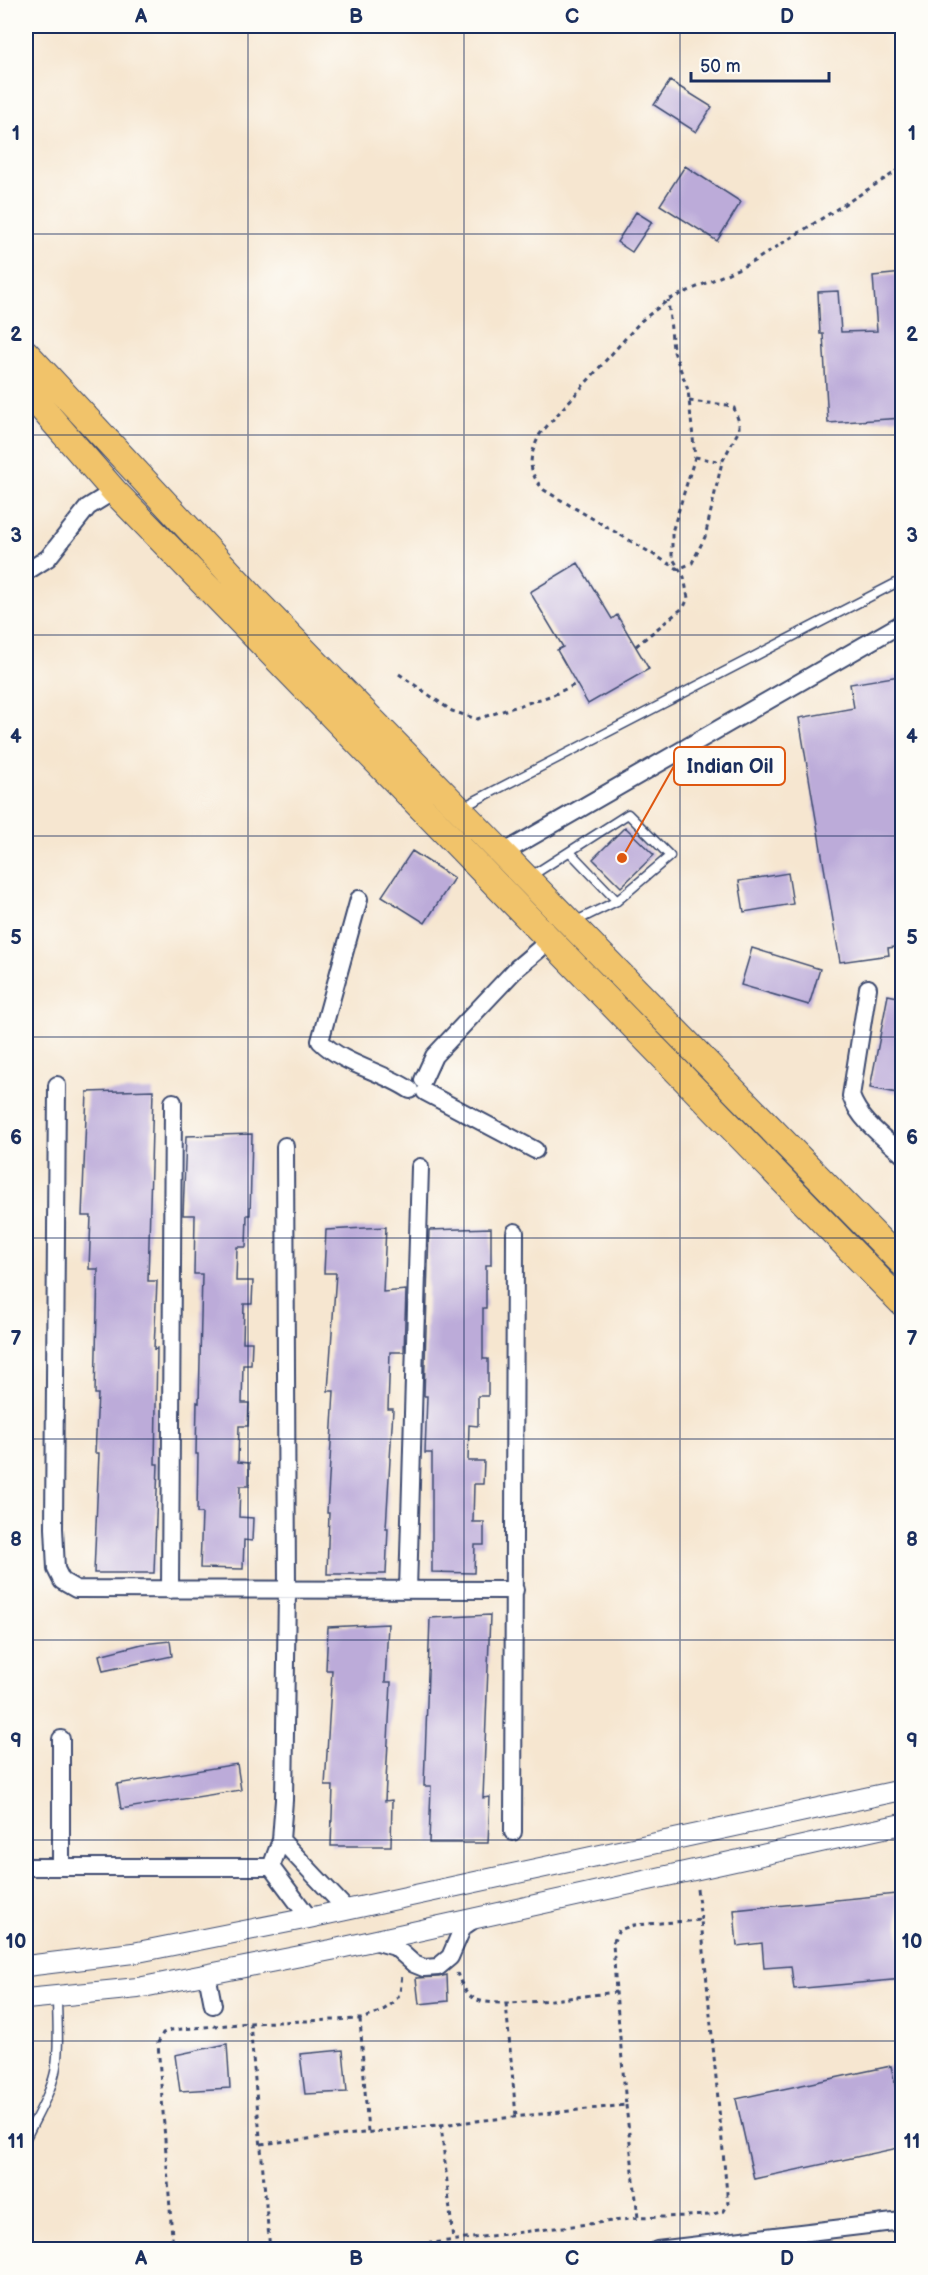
<svg xmlns="http://www.w3.org/2000/svg" width="928" height="2275" font-family="'Balsamiq Sans',sans-serif">
  <style>
    .building { fill: #bcabd9 }
    .lines { fill: none; stroke-linecap: round; stroke-linejoin: round }
    .service-casing { stroke: #3c4a6f; stroke-width: 11 }
    .minor-casing { stroke: #3c4a6f; stroke-width: 20 }
    .tertiary-casing { stroke: #3c4a6f; stroke-width: 22 }
    .primary-casing { stroke: #3c4a6f; stroke-width: 28 }
    .path { stroke: #3c4a6f; stroke-width: 3; stroke-dasharray: 4.5 4.5; stroke-linecap: butt }
    .service { stroke: #fff; stroke-width: 8 }
    .minor { stroke: #fff; stroke-width: 16 }
    .tertiary { stroke: #fff; stroke-width: 20 }
    .primary { stroke: #f1c36a; stroke-width: 26 }
    .grid { fill: none; stroke: #1b2f5e; stroke-width: 1.5; stroke-opacity: 0.55 }
    .leader { fill: none; stroke: #de5710; stroke-width: 2 }
    .callout-dot { fill: #de5710; stroke: #fdfcf7; stroke-width: 2 }
    .callout { fill: #fdfcf7; stroke: #de5710; stroke-width: 2 }
    .callout-label { font-size: 20px; text-anchor: middle; font-weight: bold; fill: #1b2f5e }
    .neatline { fill: none; stroke: #1b2f5e; stroke-width: 2 }
    .grid-label { font-size: 20px; text-anchor: middle; font-weight: bold; fill: #1b2f5e }
  </style>
  <rect width="100%" height="100%" fill="#fdfcf7"/>
  <filter id="ink" filterUnits="userSpaceOnUse"><feTurbulence type="fractalNoise" baseFrequency=".0167" numOctaves="2"/><feDisplacementMap in="SourceGraphic" scale="12" xChannelSelector="R" yChannelSelector="G"/><feConvolveMatrix kernelMatrix="1 2 1 2 8 2 1 2 1" color-interpolation-filters="sRGB"/></filter>
  <filter id="wash" filterUnits="userSpaceOnUse"><feTurbulence type="fractalNoise" baseFrequency=".008" numOctaves="4" result="noise"/><feDisplacementMap in="SourceGraphic" scale="24" xChannelSelector="R" yChannelSelector="G"/><feGaussianBlur stdDeviation="1.35" result="paint"/><feColorMatrix in="noise" values="0 0 0 0 0 0 0 0 0 0 0 0 0 0 0 0 0 1.4 0 .05"/><feComposite in="paint" operator="in"/></filter>
  <g filter="url(#wash)">
    <rect width="100%" height="100%" fill="#f6e6d0"/>
    <g id="blocks">
      <path class="building" d="M670,81L712,107L696,132L654,105Z
        M685,166L741,202L717,241L660,205Z
        M636,212L652,222L632,252L617,242Z
        M903,273V418L828,423L823,334H820L818,292L838,291L841,332L877,331L873,276Z
        M578,563L612,619L617,615L649,669L588,704L557,650L563,647L530,592Z
        M899,676L903,698V946L888,948L889,955L840,962L799,718L854,708L850,684Z
        M625,827L654,855L621,887L593,859Z
        M412,851L454,878L425,923L382,896Z
        M788,873L793,904L744,912L739,881Z
        M752,948L820,969L809,1005L741,985Z
        M888,995L903,998V1094L870,1088Z
        M153,1090L148,1281H157L154,1349L157,1348L155,1464H158L154,1573H94L99,1453H95L98,1394H95L98,1269H89L91,1216H82L87,1092Z
        M252,1134L250,1215H247L246,1247H237L236,1281H253L252,1304H244L243,1342H252L251,1365H243L242,1403H249L248,1426H239L238,1462L249,1463V1486H240L239,1517L253,1518L252,1541L244,1540L243,1569L200,1568L202,1513H197L198,1454H196L197,1402L199,1403L202,1274H194L195,1215H183L186,1136Z
        M386,1227L383,1292L406,1290L404,1352H390L388,1409H393L386,1528H388L386,1574H327L329,1513H327L334,1391H328L336,1273H324L326,1230Z
        M491,1228V1265H486V1308H483V1359H488V1396H478V1426L469,1425L468,1461H484L483,1484H474L473,1522H484V1545H475L474,1573L432,1572V1453H425L427,1396H424L429,1230Z
        M490,1615L483,1798L490,1797L488,1843H429L431,1786H424L430,1618Z
        M388,1624L385,1682H391L385,1801L392,1800L391,1846H331L333,1786H325L332,1670H326L328,1627Z
        M170,1641L172,1656L103,1671L99,1655L142,1644Z
        M237,1764L241,1790L121,1809L117,1784Z
        M896,1894L903,1979L794,1989L791,1966L764,1968L762,1943L737,1946L734,1910Z
        M447,1975L448,2001L419,2004L416,1978L439,1977Z
        M227,2044L230,2088L180,2091L175,2055Z
        M343,2050L347,2092L305,2094L300,2054Z
        M891,2066L903,2121V2147L754,2179L736,2099Z"/>
    </g>
  </g>
  <g filter="url(#ink)">
    <use href="#blocks" fill-opacity="0" stroke="#3c4a6f" stroke-width="1.5"/>
    <g class="lines">
      <defs>
        <path id="service" d="M461,808L902,580
          M570,852L617,901
          M528,878L628,814L670,856L617,901L574,922
          M26,2138C36,2117 50,2095 55,2072C60,2048 57,2021 57,1996"/>
        <path id="minor" d="M26,572L48,558L88,507L114,491
          M503,853L901,624L902,625
          M359,899L320,1041C344,1065 382,1071 410,1090
          M868,988L851,1096C860,1121 883,1137 902,1154
          M423,1080L434,1056L517,968L550,940
          M57,1085L54,1528L56,1569L62,1581L76,1589L515,1590
          M425,1092L535,1150
          M170,1590L173,1102
          M408,1590L420,1167
          M513,1832L515,1232
          M281,1840L347,1910
          M26,1867H271L309,1918
          M61,1867V1739
          M271,1867L281,1840L284,1800L287,1591L285,1146
          M374,1941L395,1947L414,1964L424,1968L438,1967L450,1957L463,1927L476,1918
          M207,1974L213,2005
          M657,2250L902,2221"/>
        <path id="tertiary" d="M26,1966L133,1953L309,1918L902,1790
          M26,1999L138,1988L331,1950L902,1824"/>
        <path id="primary" d="M26,353L255,600L902,1263
          M26,390L114,491L902,1303"/>
      </defs>
      <use href="#service" class="service-casing"/>
      <use href="#minor" class="minor-casing"/>
      <use href="#tertiary" class="tertiary-casing"/>
      <use href="#primary" class="primary-casing"/>
      <path class="path" d="M689,401L727,405L734,408L739,422V430L722,462L705,537L692,563L678,569L544,490C526,471 529,456 540,434L641,321L668,300L751,263L902,168
        M695,457L722,462
        M636,646L684,607L688,598L684,577L672,557V532L695,457L688,390L673,349L668,300
        M399,674L452,711L477,719L553,695L576,684
        M697,1889L701,1920
        M506,2003L516,2116
        M360,2019L368,2133
        M250,2023L270,2250
        M626,2105L638,2218
        M441,2124L453,2240
        M261,2144L626,2105L616,1992
        M173,2250L158,2043L163,2033L171,2030L250,2023L360,2019C373,2016 392,2008 399,1995C401,1990 401,1981 402,1975
        M374,2250L638,2218L710,2215L724,2211L728,2204L701,1920L634,1925L619,1930L613,1943L616,1992C589,1995 495,2010 475,1999C465,1993 461,1984 457,1973"/>
      <use href="#service" class="service"/>
      <use href="#minor" class="minor"/>
      <use href="#tertiary" class="tertiary"/>
      <use href="#primary" class="primary"/>
    </g>
  </g>
  <path class="grid" d="M248,26V2250M464,26V2250M680,26V2250M26,234H902M26,435H902M26,635H902M26,836H902M26,1037H902M26,1238H902M26,1439H902M26,1640H902M26,1840H902M26,2041H902"/>
  <path class="leader" d="M622 858L674 766"/>
  <circle class="callout-dot" cx="622" cy="858" r="6"/>
  <rect class="callout" x="674" y="747" width="111" height="38" rx="6"/>
  <g class="callout-label">
    <text x="730" y="773">Indian Oil</text>
  </g>
  <rect width="928" height="2275" fill="none" stroke="#fdfcf7" stroke-width="66"/>
  <path d="M691 72v9h138v-9" fill="none" stroke="#1b2f5e" stroke-width="3"/>
  <text x="700" y="72" font-size="18" fill="#1b2f5e" stroke="#fdfcf7" stroke-width="4.5" paint-order="stroke">50 m</text>
  <rect x="33" y="33" width="862" height="2209" class="neatline"/>
  <g class="grid-label">
    <text x="141" y="23">A</text>
    <text x="356" y="23">B</text>
    <text x="572" y="23">C</text>
    <text x="787" y="23">D</text>
    <text x="16" y="140">1</text>
    <text x="912" y="140">1</text>
    <text x="16" y="341">2</text>
    <text x="912" y="341">2</text>
    <text x="16" y="542">3</text>
    <text x="912" y="542">3</text>
    <text x="16" y="743">4</text>
    <text x="912" y="743">4</text>
    <text x="16" y="944">5</text>
    <text x="912" y="944">5</text>
    <text x="16" y="1144">6</text>
    <text x="912" y="1144">6</text>
    <text x="16" y="1345">7</text>
    <text x="912" y="1345">7</text>
    <text x="16" y="1546">8</text>
    <text x="912" y="1546">8</text>
    <text x="16" y="1747">9</text>
    <text x="912" y="1747">9</text>
    <text x="16" y="1948">10</text>
    <text x="912" y="1948">10</text>
    <text x="16" y="2148">11</text>
    <text x="912" y="2148">11</text>
    <text x="141" y="2265">A</text>
    <text x="356" y="2265">B</text>
    <text x="572" y="2265">C</text>
    <text x="787" y="2265">D</text>
  </g>
</svg>
